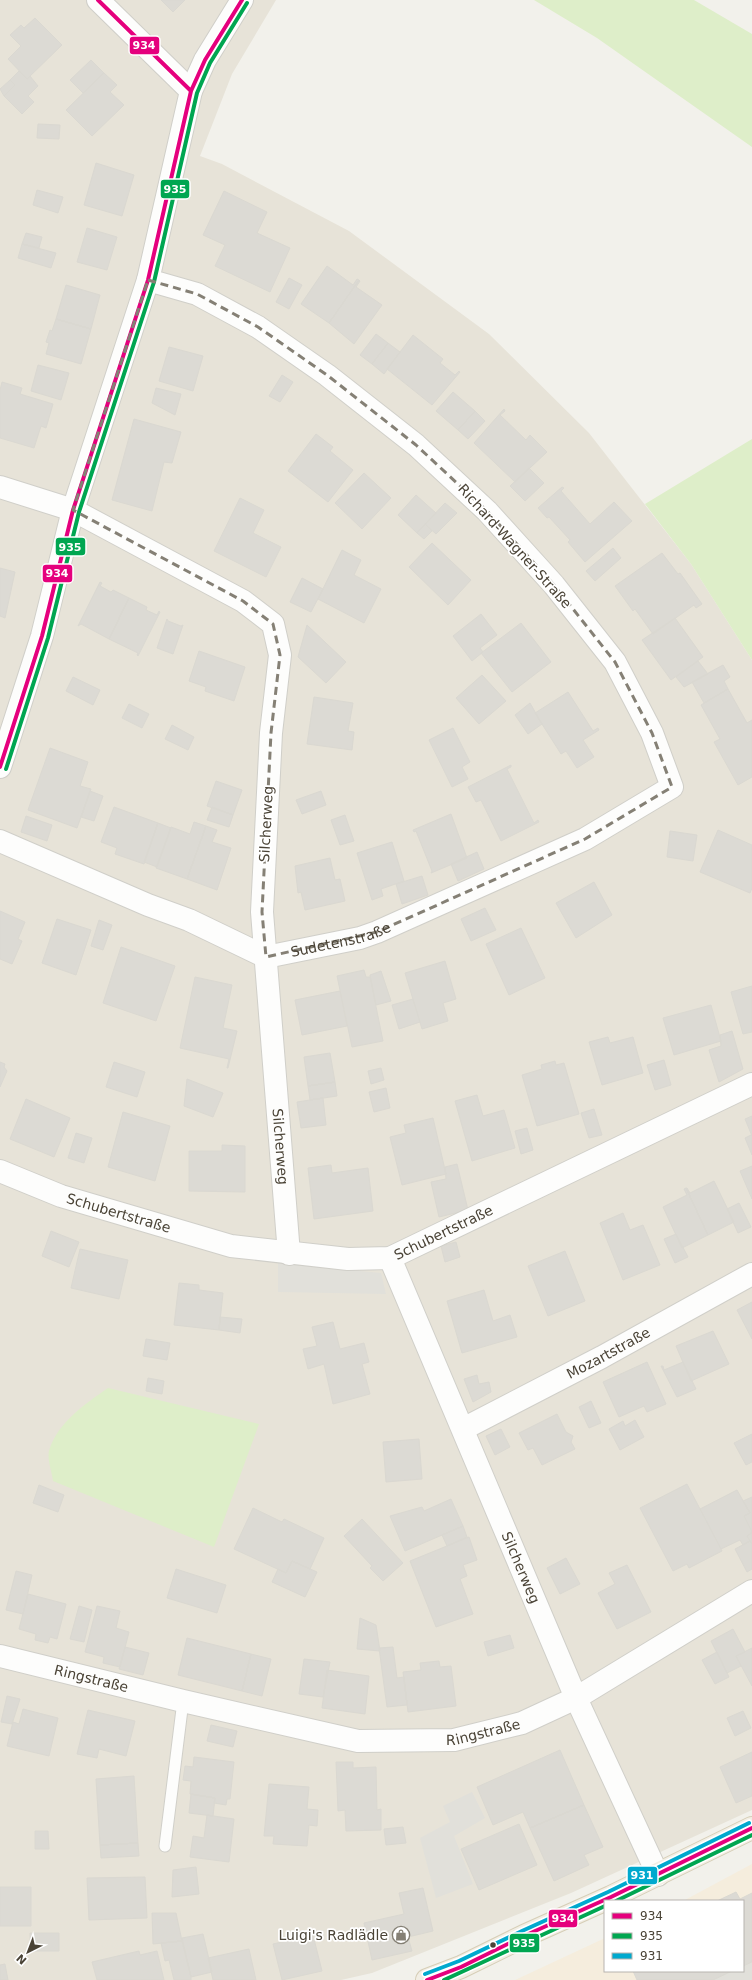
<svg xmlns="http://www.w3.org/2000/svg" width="752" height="1980" font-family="'DejaVu Sans',sans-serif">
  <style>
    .residential { fill: #e7e3d8 }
    .commercial { fill: #f5eddd }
    .green { fill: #deeec9 }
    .parking { fill: #e1e0da }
    .building { fill: #dcdad4; stroke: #dad8d1 }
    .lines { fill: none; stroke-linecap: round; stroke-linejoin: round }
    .service-casing { stroke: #d0cfc9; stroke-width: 13 }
    .minor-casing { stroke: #d0cfc9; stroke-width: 24 }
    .primary-casing { stroke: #d6ceb7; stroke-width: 24 }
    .service { stroke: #fdfdfc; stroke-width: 11 }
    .minor { stroke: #fdfdfc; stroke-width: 22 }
    .primary { stroke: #f2eee4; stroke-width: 22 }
    .bus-1-casing { stroke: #fff; stroke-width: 7 }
    .bus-2-casing { stroke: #fff; stroke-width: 7 }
    .bus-3-casing { stroke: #fff; stroke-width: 7 }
    .bus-1 { stroke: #e5007d; stroke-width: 4 }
    .bus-2 { stroke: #00a651; stroke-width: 4 }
    .bus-3 { stroke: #00a9ce; stroke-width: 4 }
    .marked { fill: none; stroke: #858075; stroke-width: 3; stroke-dasharray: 8 5; stroke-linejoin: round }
    .bus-dot { fill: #4a4336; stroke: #fff; stroke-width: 1.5 }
    .labels { text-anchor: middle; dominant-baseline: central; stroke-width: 3.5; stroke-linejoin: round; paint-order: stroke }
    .street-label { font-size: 14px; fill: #4a4336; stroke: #fff }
    .poi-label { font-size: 14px; fill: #4a4336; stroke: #fff; text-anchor: end }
    .line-badge { stroke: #fff; stroke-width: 1.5 }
    .badge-label { font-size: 11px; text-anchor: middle; font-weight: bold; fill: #fff }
  </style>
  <rect width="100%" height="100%" fill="#f2f1eb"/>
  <path class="residential" d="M0,0H276L232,74L200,156L222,164L349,231L489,334L589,433L691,564L752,660V1810L571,1893L372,1973L341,1980H0Z"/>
  <path class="commercial" d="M752,1864V1980H515L605,1938V1971H743V1901H683Z"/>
  <path class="green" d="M534,0H694L752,34V147L597,38Z
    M752,439V660L691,564L645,504Z
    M108,1388L259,1424L214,1547L53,1481C52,1473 47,1459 49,1451C57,1423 85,1404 108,1388Z"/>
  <path class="parking" d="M278,1263L381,1273L386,1294L278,1292Z
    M472,1792L485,1818L454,1836L473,1884L436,1898L420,1838L450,1822L443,1806Z
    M752,1962V1980H713L732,1971H743V1966Z"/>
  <path class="building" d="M161,0H185L173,12Z
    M35,18L62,45L27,79L8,59L21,46L10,35L21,25L24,28Z
    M91,60L104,73L83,93L70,80Z
    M19,71L27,79L30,76L38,86L28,96L34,102L22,114L4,96L15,85L10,80Z
    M104,73L117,85L110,92L124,105L92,136L66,110Z
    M10,80L15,85L4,96L0,89Z
    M38,124L60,125L59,139L37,138Z
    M96,163L134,175L122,216L84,205Z
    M37,190L63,197L58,213L33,205Z
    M224,191L267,212L257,233L290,248L270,292L215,266L225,245L203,235Z
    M87,228L117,237L107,270L77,262Z
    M26,233L42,237L39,248L22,244Z
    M22,244L56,253L51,268L18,258Z
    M327,266L353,285L357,279L359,280L329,323L301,304Z
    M289,278L302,285L289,309L276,302Z
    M359,280L360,281L356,287L382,305L354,344L329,323Z
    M66,285L100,295L91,329L56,319Z
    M56,319L91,329L81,364L46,354L49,343L46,342L50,330L52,331Z
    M376,334L388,343L372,364L360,355Z
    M413,335L443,359L440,363L455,375L459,371L460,372L432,405L387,369Z
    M388,343L400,352L384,374L372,364Z
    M169,347L203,356L193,391L159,381Z
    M38,365L69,373L61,400L31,391Z
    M282,375L293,382L280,402L269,396Z
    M2,382L22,388L20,394L53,404L46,428L41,426L34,448L0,438V390Z
    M156,388L181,394L175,415L152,403Z
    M453,392L475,411L458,430L436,411Z
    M504,409L505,411L500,415L526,440L530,435L547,452L515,482L474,443Z
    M475,411L485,421L468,439L458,430Z
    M134,419L181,432L172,463L164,462L152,511L112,500Z
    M316,434L333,447L330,451L353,470L328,502L288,471Z
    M529,468L544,483L525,501L510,486Z
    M364,473L391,498L362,529L335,503Z
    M562,487L564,488L561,491L590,524L614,502L632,521L585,562L568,542L570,540L549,517L547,518L538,508Z
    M416,495L436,513L417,533L398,515Z
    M240,498L264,510L253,533L281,547L266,577L214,551Z
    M445,503L457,513L436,534L425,524Z
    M425,524L432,531L424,539L417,533Z
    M432,543L471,580L448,605L409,567Z
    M613,548L621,558L595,581L586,571Z
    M342,550L361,560L354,575L381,589L364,623L318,599Z
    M662,553L678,574L680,573L702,604L696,608L694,605L653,634L635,609L633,611L615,586Z
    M0,568L15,572L5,618L0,616Z
    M302,578L323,589L311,612L290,602Z
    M100,582L102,583L100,586L111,592L113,590L129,598L109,639L81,624L78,626Z
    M129,598L147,607L146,610L157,615L159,611L160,612L138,656L137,655L138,653L109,639Z
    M481,614L497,635L480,648L483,652L472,661L453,636Z
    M675,618L703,657L671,680L642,640Z
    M167,619L168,621L181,626L183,625L173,654L157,648Z
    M521,623L551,662L512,692L481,653Z
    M307,625L346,662L326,683L298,657Z
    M199,651L245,667L234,701L205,691L206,687L189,681Z
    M698,661L708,674L684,687L676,677Z
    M723,665L730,677L724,681L728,689L704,703L692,682Z
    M482,675L506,701L479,724L456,698Z
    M73,677L100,690L93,705L66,691Z
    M728,689L747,723L752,720V777L738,785L714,742L720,739L701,705Z
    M568,692L593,731L598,728L599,730L583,740L594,757L577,768L566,751L561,754L535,713Z
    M314,697L353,703L348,731L354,732L352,750L307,744Z
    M530,703L542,724L528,734L515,715Z
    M129,704L149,714L142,728L122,718Z
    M172,725L194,737L188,750L165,739Z
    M453,728L470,762L462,767L468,779L452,787L429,740Z
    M50,748L88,762L80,786L91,789L77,828L28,810Z
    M511,765V767L507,769L534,823L538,820L539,822L501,841L481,800L476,802L468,787Z
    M216,781L242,790L233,815L207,806Z
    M90,791L103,796L94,821L81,817Z
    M321,791L326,805L302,814L296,800Z
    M114,807L158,823L144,864L115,854L117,848L101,842Z
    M212,807L233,815L229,827L207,820Z
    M451,814L467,858L431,873L432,871L416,831L414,832L413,830Z
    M345,815L354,841L340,845L331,820Z
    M26,816L52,825L47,841L21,832Z
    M194,822L206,826L187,879L156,868L171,827L190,834Z
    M158,823L171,828L157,867L144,862Z
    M206,826L217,830L212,842L231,848L217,890L187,879Z
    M718,830L752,845V888L750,893L700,872Z
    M670,831L697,835L693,861L667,857Z
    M392,842L404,881L381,889L383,896L372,900L357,853Z
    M477,852L484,869L458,881L451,864Z
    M330,858L335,880L340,879L345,901L305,910L301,892L298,893L295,866Z
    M422,876L428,895L402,904L396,884Z
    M594,882L612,915L576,938L556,903Z
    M485,908L496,930L471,941L461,919Z
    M0,911L25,922L18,939L22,941L12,964L0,959Z
    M57,919L91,930L76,975L42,963Z
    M99,920L112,925L103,950L91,946Z
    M521,928L545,978L509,995L486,944Z
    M121,947L175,966L156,1021L103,1003Z
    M445,961L456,999L443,1003L448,1021L422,1029L405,973Z
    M364,970L366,977H370L383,1041L352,1047L337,976Z
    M381,971L391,1001L376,1005L370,975Z
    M195,977L232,985L223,1028L237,1031L228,1068H227L229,1059L180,1048Z
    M752,986V1032L743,1034L731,992Z
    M340,991L347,1026L302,1035L295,1000Z
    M413,999L420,1022L399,1029L392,1005Z
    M711,1005L721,1041L674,1055L663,1018Z
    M732,1031L743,1069L719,1082L709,1050L721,1046L720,1035Z
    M608,1037L610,1043L633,1037L643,1073L602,1085L589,1042Z
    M330,1053L335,1082L308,1086L304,1057Z
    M664,1060L671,1085L655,1090L647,1065Z
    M555,1061L556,1065L564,1063L579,1114L537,1126L522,1075L542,1069L541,1065Z
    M0,1062L5,1064L4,1067L7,1071L0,1087Z
    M114,1062L145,1072L137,1097L106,1087Z
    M381,1068L384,1080L371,1084L368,1071Z
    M187,1079L223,1093L213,1117L184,1106Z
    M335,1082L337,1096L310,1100L308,1086Z
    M386,1088L390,1108L374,1112L369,1092Z
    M477,1095L483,1116L504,1110L515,1148L472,1161L455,1101Z
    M323,1098L326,1125L301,1128L297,1102Z
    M26,1099L70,1118L54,1157L10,1139Z
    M594,1109L602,1135L589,1138L581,1113Z
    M123,1112L170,1126L155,1181L108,1167Z
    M752,1116V1136L745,1119Z
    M433,1118L446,1174L402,1185L390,1137L406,1133L404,1125Z
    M527,1128L533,1150L521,1154L515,1131Z
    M76,1133L92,1138L84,1163L68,1158Z
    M751,1135L752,1136V1155L745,1138Z
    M222,1145L245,1146V1192L189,1191V1151H222Z
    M457,1164L468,1210L439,1217L431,1182L446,1179L445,1167Z
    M331,1165L332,1173L368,1168L373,1211L314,1219L308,1168Z
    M752,1166V1199L740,1171Z
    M714,1181L734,1222L708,1235L686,1188H687L690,1193Z
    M686,1188L708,1235L682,1248L663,1207L687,1195L684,1189Z
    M739,1203L751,1227L738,1233L727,1209Z
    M623,1213L630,1230L643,1225L660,1265L623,1280L600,1223Z
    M51,1231L79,1242L69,1267L42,1256Z
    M676,1234L688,1257L675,1263L664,1239Z
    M456,1242L460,1257L445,1262L441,1246Z
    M80,1249L128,1260L119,1299L71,1288Z
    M565,1251L585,1301L548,1316L528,1266Z
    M179,1283L199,1285V1290L223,1293L219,1330L174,1325Z
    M484,1290L493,1321L510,1315L517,1337L462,1353L447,1301Z
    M752,1302V1339L737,1310Z
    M220,1317L242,1319L240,1333L219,1330Z
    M333,1322L340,1349L364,1343L369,1362L362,1364L370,1394L333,1404L324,1364L308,1369L303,1349L317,1346L312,1327Z
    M713,1331L729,1364L691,1381L676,1346Z
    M146,1339L170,1343L167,1360L143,1356Z
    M647,1362L666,1404L647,1412L644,1406L619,1417L603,1382Z
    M683,1362L696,1389L677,1397L661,1366H663L664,1370Z
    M477,1375L479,1384L489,1382L491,1392L473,1402L464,1379Z
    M148,1378L164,1381L162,1394L146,1391Z
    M591,1401L601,1423L589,1428L579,1407Z
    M557,1414L566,1432L573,1436L571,1442L575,1449L542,1465L533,1448L528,1450L519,1433Z
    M635,1420L644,1437L620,1450L609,1429L623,1421L625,1426Z
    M501,1429L510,1447L495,1455L486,1436Z
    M752,1434V1462L746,1465L734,1443Z
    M419,1439L422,1479L386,1482L383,1442Z
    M687,1484L722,1551L689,1568L687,1564L673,1571L640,1508Z
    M39,1485L64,1495L58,1512L33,1503Z
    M737,1490L750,1513L744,1516L752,1532L747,1536L750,1541L743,1545L740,1540L721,1549L700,1509Z
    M752,1497V1532L744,1516L750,1513L743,1501Z
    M451,1499L463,1526L405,1551L390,1516L422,1507L424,1511Z
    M253,1508L282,1522L284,1519L324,1538L310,1569L292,1561L286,1573L234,1549Z
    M362,1519L403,1563L383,1581L370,1568L372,1566L344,1536Z
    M463,1526L467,1537L447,1546L442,1535Z
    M752,1533V1544L747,1536Z
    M469,1537L477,1560L463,1565L467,1576L460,1579L473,1614L436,1627L410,1561Z
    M750,1541L752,1544V1569L747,1572L735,1549Z
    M566,1558L580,1584L560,1594L547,1568Z
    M292,1561L317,1572L305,1597L272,1582L278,1569L286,1573Z
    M627,1565L651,1612L617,1629L598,1593L615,1584L609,1573Z
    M176,1569L226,1585L217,1613L167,1598Z
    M16,1571L32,1575L23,1614L6,1610Z
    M28,1594L66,1604L57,1639L50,1637L48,1643L35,1640L36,1634L19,1629Z
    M79,1606L92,1610L84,1642L70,1639Z
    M97,1606L120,1611L116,1628L129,1632L120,1667L103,1663L104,1657L85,1652Z
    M360,1618L376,1625L380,1651L357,1649Z
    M733,1629L745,1652L736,1656L741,1666L727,1673L711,1641Z
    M510,1635L514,1648L488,1656L484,1642Z
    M187,1638L251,1654L242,1691L178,1675Z
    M125,1647L149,1653L143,1675L119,1669Z
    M393,1647L397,1678L404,1677L407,1705L387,1707L379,1648Z
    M752,1648V1686L736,1656Z
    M717,1652L729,1677L715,1684L702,1660Z
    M251,1654L271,1659L262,1696L242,1691Z
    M304,1659L330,1662L323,1697L299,1694Z
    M439,1661L440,1667L451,1666L456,1706L408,1712L403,1672L421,1670L420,1663Z
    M327,1670L369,1676L365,1714L322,1708Z
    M7,1696L20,1699L12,1724L1,1722Z
    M23,1709L58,1718L49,1756L7,1746L13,1722L19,1724Z
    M88,1710L135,1721L126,1756L99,1749L97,1758L77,1754Z
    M743,1711L751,1728L735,1736L727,1718Z
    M211,1725L237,1731L233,1747L207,1741Z
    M560,1750L584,1805L530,1828L523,1812L493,1825L477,1787Z
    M752,1752V1796L736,1803L720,1767Z
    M194,1757L234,1762L230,1799H227L226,1805L214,1803L215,1798L190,1794L191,1781L183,1780L185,1766L193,1767Z
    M336,1762H353V1768L376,1767L377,1810L381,1809V1830L346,1831L345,1810L338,1811Z
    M134,1776L138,1843L100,1845L96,1779Z
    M269,1784L309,1787L307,1809L318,1810L317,1826L309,1825L307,1846L273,1844L274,1836H264Z
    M191,1794L215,1798L213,1816L189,1813Z
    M584,1805L603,1847L584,1855L589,1865L554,1881L530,1828Z
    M207,1815L234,1819L229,1862L190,1857L193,1836L204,1838Z
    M519,1824L537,1865L479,1890L461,1849Z
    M403,1827L406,1843L386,1845L384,1829Z
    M35,1831H48L49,1849H35Z
    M138,1843L139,1856L101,1858L100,1845Z
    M196,1867L199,1894L172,1897L173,1870Z
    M145,1877L147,1918L89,1920L87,1878Z
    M0,1887H31V1926H0Z
    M423,1888L433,1931L408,1937L412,1951L372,1960L364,1923L404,1914L399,1893Z
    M736,1892L740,1899L752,1893V1962L743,1966V1901H717Z
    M152,1913H176L182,1941L153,1944Z
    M30,1933H59V1951H30Z
    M203,1934L212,1972L191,1977L182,1938Z
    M313,1935L322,1971L282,1980L273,1944Z
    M182,1941L191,1977V1980H174L169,1960L165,1961L161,1943Z
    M249,1949L256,1980H213L208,1958Z
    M139,1951L140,1955L157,1951L164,1980H97L92,1962Z
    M5,1964L8,1980H0V1965Z
    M633,1971H732L713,1980H637Z"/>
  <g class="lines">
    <defs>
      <path id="service" d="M165,1846L183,1701"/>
      <g id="minor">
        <path d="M98,0L191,91"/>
        <path id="s1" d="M0,487L73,510L243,601L273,624L280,655L271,733L262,912L289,1254"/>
        <path d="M0,767L42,636L73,510L148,280L191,91L205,60L242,0"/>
        <path id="s2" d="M0,841L148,905L189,920L266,957L360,938L377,932L585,839L672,787L652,733L615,662L554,585L487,511L416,445L327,375L258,327L197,294L148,280"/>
        <path id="s3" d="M0,1171L61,1196L231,1246L348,1259L390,1258L752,1084"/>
        <path id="s4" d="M390,1258L576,1698L658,1875"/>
        <path id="s5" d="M463,1429L602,1357L752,1274"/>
        <path id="s6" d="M0,1656L183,1701L358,1741L454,1740L522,1723L576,1698L752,1591"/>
      </g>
      <path id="primary" d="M427,1980L461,1967L524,1936L611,1897L752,1828"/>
    </defs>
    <use href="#service" class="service-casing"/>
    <use href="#minor" class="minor-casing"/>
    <use href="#primary" class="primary-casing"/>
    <use href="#service" class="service"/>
    <use href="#minor" class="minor"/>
    <use href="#primary" class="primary"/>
    <defs>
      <path id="bus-1" d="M98,0L191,91
        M0,767L42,636L73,510L148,280L191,91L205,60L242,0
        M427,1980L461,1967L524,1936L611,1897L752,1828"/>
      <path id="bus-2" d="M6,769L48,638L79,512L154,282L197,93L210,63L247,3
        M616,1901L752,1835
        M444,1980L605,1906"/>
      <path id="bus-3" d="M425,1974L459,1961L522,1931L608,1892L749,1823"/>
    </defs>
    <use href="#bus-1" class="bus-1-casing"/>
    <use href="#bus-2" class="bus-2-casing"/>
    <use href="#bus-3" class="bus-3-casing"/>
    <use href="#bus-1" class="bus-1"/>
    <use href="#bus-2" class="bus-2"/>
    <use href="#bus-3" class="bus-3"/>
  </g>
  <path class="marked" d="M148,280L197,294L258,327L327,375L416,445L487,511L554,585L615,662L652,733L672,787L585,839L377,932L266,957L262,912L271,733L280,655L273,624L243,601L73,510Z"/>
  <defs>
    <symbol id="shop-ring" viewBox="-11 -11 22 22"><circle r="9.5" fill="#fff" stroke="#858075" stroke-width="1.5"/><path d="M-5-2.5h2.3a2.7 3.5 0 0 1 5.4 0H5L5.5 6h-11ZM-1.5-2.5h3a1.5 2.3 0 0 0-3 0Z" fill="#858075"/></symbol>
  </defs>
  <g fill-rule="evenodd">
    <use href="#shop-ring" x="391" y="1925" width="20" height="20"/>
  </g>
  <circle class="bus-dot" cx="493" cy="1945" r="3.5"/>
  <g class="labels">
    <g class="street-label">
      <text transform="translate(515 546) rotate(48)">Richard-Wagner-Straße</text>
      <text transform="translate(266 824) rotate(-87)">Silcherweg</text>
      <text stroke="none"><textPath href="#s2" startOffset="367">Sudetenstraße</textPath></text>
      <text stroke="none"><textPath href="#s1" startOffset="832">Silcherweg</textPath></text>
      <text stroke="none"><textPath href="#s3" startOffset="126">Schubertstraße</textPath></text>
      <text stroke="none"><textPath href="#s3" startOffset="462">Schubertstraße</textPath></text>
      <text stroke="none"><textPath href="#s5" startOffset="164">Mozartstraße</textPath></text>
      <text stroke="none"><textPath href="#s4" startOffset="336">Silcherweg</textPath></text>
      <text stroke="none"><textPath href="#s6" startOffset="94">Ringstraße</textPath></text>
      <text stroke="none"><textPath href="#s6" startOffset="494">Ringstraße</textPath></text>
    </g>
    <g class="poi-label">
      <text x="388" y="1935">Luigi's Radlädle</text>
    </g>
  </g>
  <g class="line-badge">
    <rect x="129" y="36" width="31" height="19" rx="4" fill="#e5007d"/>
    <rect x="160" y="179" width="30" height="20" rx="4" fill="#00a651"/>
    <rect x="55" y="537" width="31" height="19" rx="4" fill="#00a651"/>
    <rect x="42" y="564" width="31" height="19" rx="4" fill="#e5007d"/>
    <rect x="627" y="1866" width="31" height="19" rx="4" fill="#00a9ce"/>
    <rect x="548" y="1909" width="30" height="19" rx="4" fill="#e5007d"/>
    <rect x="509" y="1933" width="31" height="20" rx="4" fill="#00a651"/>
  </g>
  <g class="badge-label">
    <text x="144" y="49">934</text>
    <text x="175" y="193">935</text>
    <text x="70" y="551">935</text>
    <text x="57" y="577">934</text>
    <text x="642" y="1879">931</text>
    <text x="563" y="1922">934</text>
    <text x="524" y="1947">935</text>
  </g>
  <rect x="604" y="1900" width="140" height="72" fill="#ffffff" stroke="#b7b4af"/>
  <rect x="612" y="1913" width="20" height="6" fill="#e5007d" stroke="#b7b4af"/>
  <text x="640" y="1920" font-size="12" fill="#4a4336">934</text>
  <rect x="612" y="1933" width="20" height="6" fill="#00a651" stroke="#b7b4af"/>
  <text x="640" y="1940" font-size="12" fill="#4a4336">935</text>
  <rect x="612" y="1953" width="20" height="6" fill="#00a9ce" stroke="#b7b4af"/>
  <text x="640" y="1960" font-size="12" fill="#4a4336">931</text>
  <g transform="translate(28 1952) rotate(222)" stroke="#ffffff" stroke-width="3" paint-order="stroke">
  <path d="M0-3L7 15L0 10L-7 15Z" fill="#4a4336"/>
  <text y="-6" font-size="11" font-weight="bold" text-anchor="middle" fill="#4a4336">N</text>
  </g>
</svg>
